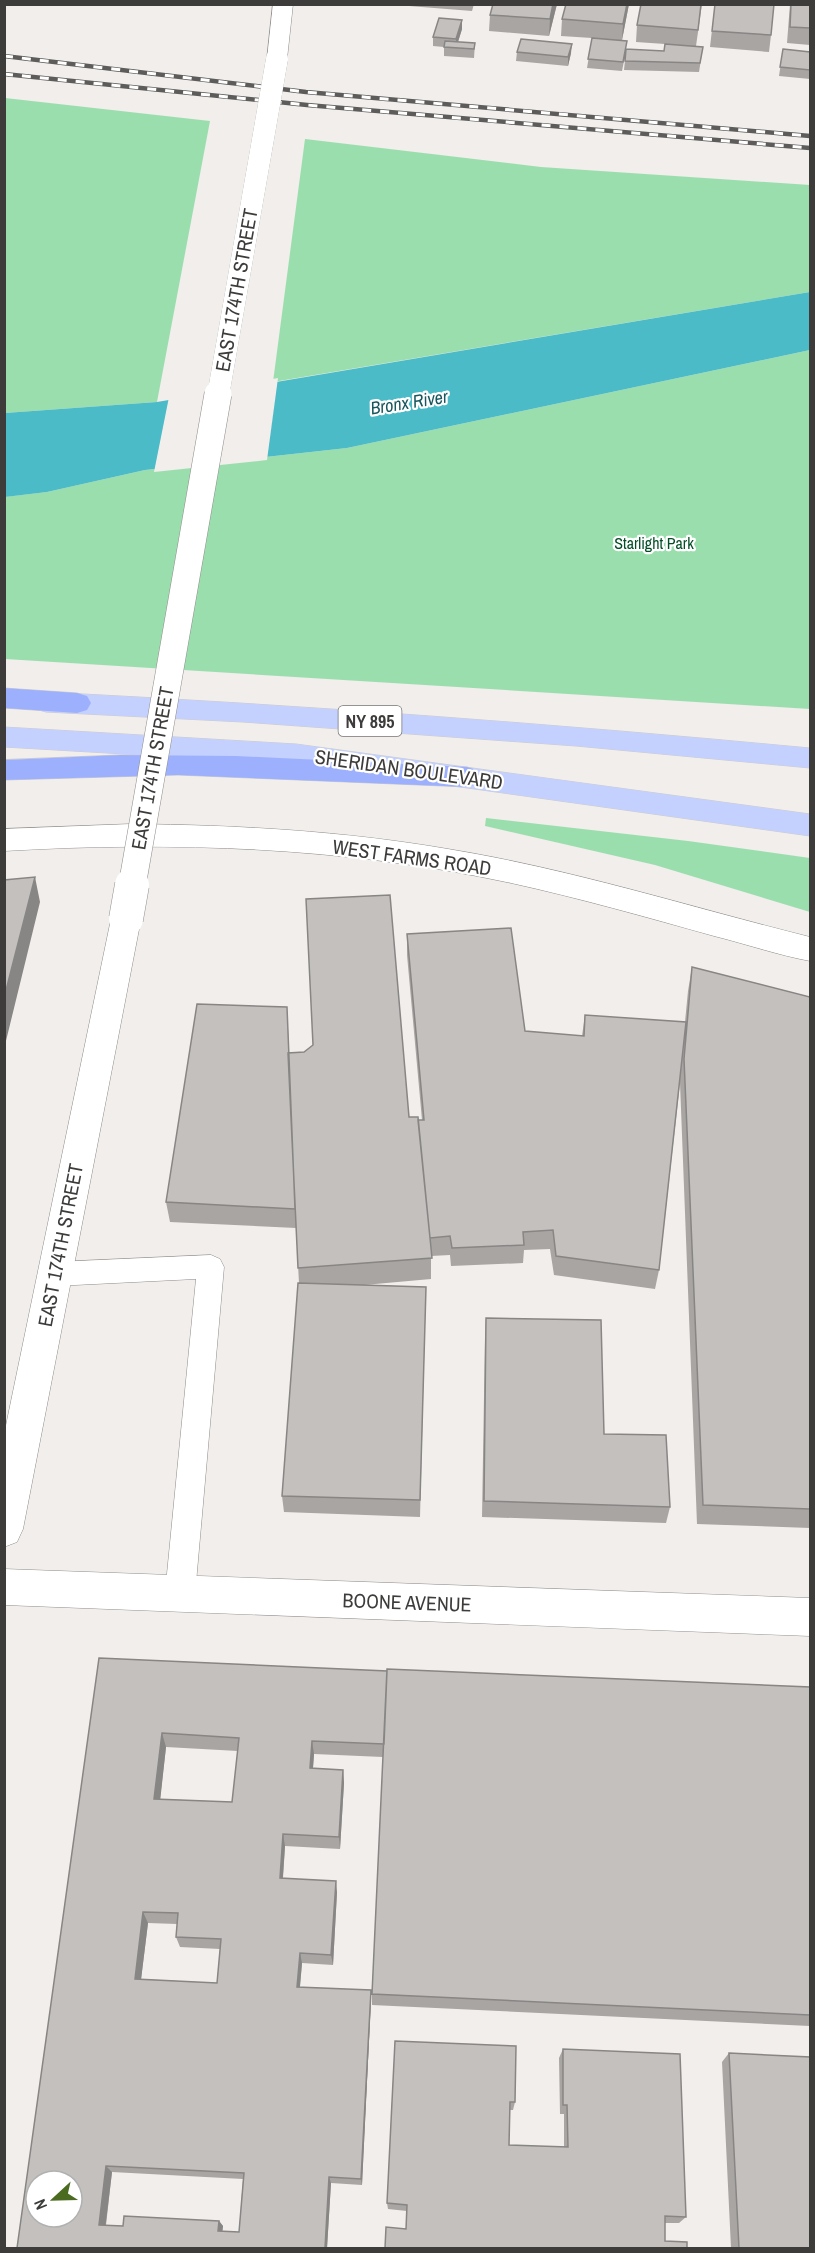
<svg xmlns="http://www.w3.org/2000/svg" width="815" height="2253" font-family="'Archivo Narrow',sans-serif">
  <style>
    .green { fill: #9bdeae }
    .water { fill: #4bbbc7 }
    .pier { fill: #f1eeeb }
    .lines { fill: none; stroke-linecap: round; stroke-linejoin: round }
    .lane-casing { stroke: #8f8c8a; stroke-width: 1 }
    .street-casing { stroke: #8f8c8a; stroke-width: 1 }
    .secondary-casing { stroke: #8f8c8a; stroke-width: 1 }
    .primary-casing { stroke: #cdcccc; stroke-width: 1 }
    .highway-casing { stroke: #cdcccc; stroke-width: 1 }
    .lane { fill: #fff; fill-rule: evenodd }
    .street { fill: #fff; fill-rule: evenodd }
    .secondary { fill: #fff; fill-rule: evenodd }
    .primary { fill: #c4d0fe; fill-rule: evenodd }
    .highway { fill: #9db0fd; fill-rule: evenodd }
    .rail-casing { stroke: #5d5c5b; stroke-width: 4.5 }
    .rail { stroke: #fff; stroke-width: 3; stroke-dasharray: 9; stroke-linecap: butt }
    .secondary-bridge-far2-casing { stroke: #8f8c8a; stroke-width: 22; stroke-linecap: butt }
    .secondary-bridge-far1-casing { stroke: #8f8c8a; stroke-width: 28; stroke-linecap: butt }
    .secondary-bridge-casing { stroke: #8f8c8a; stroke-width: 35; stroke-linecap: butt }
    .secondary-bridge-far2 { stroke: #fff; stroke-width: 22 }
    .secondary-bridge-far1 { stroke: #fff; stroke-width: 27 }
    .secondary-bridge { stroke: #fff; stroke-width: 34 }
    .wall { fill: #a8a5a3; fill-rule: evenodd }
    .shaded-wall { fill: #888685 }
    .building { fill: #c3c0be; stroke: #888685; stroke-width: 1.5; fill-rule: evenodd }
    .labels { text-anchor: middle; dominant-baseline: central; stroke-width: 4.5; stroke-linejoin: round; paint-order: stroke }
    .far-park-label { font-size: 16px; fill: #044e27; stroke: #fff }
    .far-water-label { font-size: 18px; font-style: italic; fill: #18575d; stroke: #fff }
    .shield { fill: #fff; stroke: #777676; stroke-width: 1.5 }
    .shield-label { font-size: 18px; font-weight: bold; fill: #3d3c3b }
    .street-label { font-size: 20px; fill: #3d3c3b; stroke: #fff }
  </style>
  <rect width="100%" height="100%" fill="#f1eeeb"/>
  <path class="green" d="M5,98L210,121L157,402L5,413Z
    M305,139L541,167L810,185V292L273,382Z
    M810,350V709L5,659L4,497L47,492L145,470L347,448Z
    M486,818L688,841L810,858V912L655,865L485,826Z"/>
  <path class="water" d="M810,292V350L347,448L145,470L47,492L5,497V413L157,402Z"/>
  <path class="pier" d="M278,378L267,460L154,472L169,397Z"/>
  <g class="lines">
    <defs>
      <path id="lane" d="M211,1255L220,1259L224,1267L195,1594L191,1604L180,1608L169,1604L165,1594L196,1279L55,1286L46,1282L42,1274L46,1266L55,1262Z"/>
      <path id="street" d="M4,1569L810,1598V1636L4,1605Z"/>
      <path id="secondary" d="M273,4H293L287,59L284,63H270L267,59Z
        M131,824C237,825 343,831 448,849C571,869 690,907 810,937V961C778,955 746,944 714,936C646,917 579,898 511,883C344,847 175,841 4,851V829Z
        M126,907L137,911L141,919L23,1529L17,1542L4,1547V1435L111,919L115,911Z"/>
      <path id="primary" d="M46,692C301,705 556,724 810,748V768L576,746L243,722L46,712L36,709L32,702L36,695Z
        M4,727L296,744L810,814V836L296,764L4,747Z"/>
      <path id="highway" d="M4,688L77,693L87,696L91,703L87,710L77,713L4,708Z
        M120,755L236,756L467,767L477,770L481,777L477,784L467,787L178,775L4,780V760Z"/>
    </defs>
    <use href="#lane" class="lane-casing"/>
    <use href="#street" class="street-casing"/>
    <use href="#secondary" class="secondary-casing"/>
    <use href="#primary" class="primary-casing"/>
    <use href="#highway" class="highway-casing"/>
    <use href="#lane" class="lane"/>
    <use href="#street" class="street"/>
    <use href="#secondary" class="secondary"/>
    <use href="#primary" class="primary"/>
    <use href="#highway" class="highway"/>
    <defs>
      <path id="rail" d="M4,56L306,92L810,136
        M4,74L307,105L810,148"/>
    </defs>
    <use href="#rail" class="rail-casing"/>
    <use href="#rail" class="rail"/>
    <defs>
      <path id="secondary-bridge-far2" d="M218,396L277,59"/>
      <path id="secondary-bridge-far1" d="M132,886L218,394"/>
      <path id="secondary-bridge" d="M126,919L132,885"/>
    </defs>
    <use href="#secondary-bridge-far2" class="secondary-bridge-far2-casing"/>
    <use href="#secondary-bridge-far1" class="secondary-bridge-far1-casing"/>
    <use href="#secondary-bridge" class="secondary-bridge-casing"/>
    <use href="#secondary-bridge-far2" class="secondary-bridge-far2"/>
    <use href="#secondary-bridge-far1" class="secondary-bridge-far1"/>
    <use href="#secondary-bridge" class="secondary-bridge"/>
  </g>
  <path class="wall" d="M384,4H474L472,11Z
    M557,4L549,36L489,31L490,15Z
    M629,4L622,40L626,49L664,51L665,44L636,42L637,25L702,4L696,46L703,47L699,72L624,70L626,51L622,71L587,68L592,38L561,36L562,19Z
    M715,4L771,35L769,52L710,47Z
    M790,4H810V45L787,43Z
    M462,29L458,42L475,43L474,58L444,56V47L433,46V37Z
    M783,49L810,52V79L779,76Z
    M517,52L571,53L568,66L516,61Z
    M407,934L525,1031L582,1036L585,1015L685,1022L688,991L692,967L810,997V1528L697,1524L680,1083L659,1270L655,1289L554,1275L550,1249L524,1250L523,1263L451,1266L450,1255L431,1256V1279L364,1285L426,1287L420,1517L284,1512L282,1496L299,1283L296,1228L170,1222L166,1202L288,1028L289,1053L409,1117L418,1120H422L407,955Z
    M486,1318L604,1434L670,1507L666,1523L482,1517L485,1336Z
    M99,1658L387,1671L810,1687V2026L372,2005V1994L383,1757L314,1754L313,1768L343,1770L344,1783L340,1849L285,1846L283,1878L337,1892L333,1965L302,1963L300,1987L371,1990V1999L362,2185L331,2183L327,2248H17ZM166,1747L238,1751L232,1802L160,1799ZM148,1923L177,1924L176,1937L180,1947L220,1949L217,1983L141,1979ZM112,2172L243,2179L239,2232L222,2231L223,2226L219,2221L123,2226L106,2225Z
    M395,2041L515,2102L513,2110H510L509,2145L564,2147V2114H560L559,2058L563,2049L686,2217L679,2223H665L406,2229L407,2211L388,2209L387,2203Z
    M729,2053L810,2248H731L722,2062Z"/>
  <path class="shaded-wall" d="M553,4H557L549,36L550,19Z
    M627,4H629L622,40L623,24Z
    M462,20V29L456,48V39Z
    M572,44L571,53L568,66V57Z
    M35,877L40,902L4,1049V998Z
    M162,1733L166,1747L159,1811L154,1799Z
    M312,1741L314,1754L312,1781L310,1768Z
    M343,1770L344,1783L340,1849L339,1837Z
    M283,1834L285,1846L282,1889L280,1878Z
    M336,1881L337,1892L333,1965L331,1955Z
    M143,1912L148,1923L140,1988L135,1979Z
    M300,1953L302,1963L299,1996L297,1987Z
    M371,1990V1999L362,2185L361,2179Z
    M106,2166L112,2172L105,2230L99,2225Z
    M329,2177L331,2183L327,2248H325Z
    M219,2221L223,2226L222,2236L218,2231Z"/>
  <path class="building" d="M493,4H553L550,19L490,15Z
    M566,4H627L623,24L562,19Z
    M641,4H701L698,30L637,25Z
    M715,4H774L771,35L712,31Z
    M791,4H810V28L790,27Z
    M439,18L462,20L456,39L433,37Z
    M592,38L627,41L623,62L588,59Z
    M521,39L572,44L568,57L517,52Z
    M445,41L475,43L474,49L444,47Z
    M665,44L703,47L700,63L625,61L626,49L664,51Z
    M783,49L810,52V70L780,67Z
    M35,877L4,998V880Z
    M390,895L409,1117H418L432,1258L298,1268L288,1053L304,1052L313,1045L306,899Z
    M511,928L525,1031L584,1036L585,1015L686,1022L659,1270L556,1256L553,1230L523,1232L524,1245L452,1248L450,1236L430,1238L418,1120H424L407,934Z
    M692,967L810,997V1509L703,1505L684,1059Z
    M197,1004L287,1007L295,1209L166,1202Z
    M298,1283L426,1287L420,1500L282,1496Z
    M486,1318L601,1320L604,1434L666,1435L670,1507L484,1501Z
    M99,1658L387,1671L384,1744L312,1741L310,1768L343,1770L339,1837L283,1834L280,1878L336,1881L331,1955L300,1953L297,1987L371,1990L361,2179L329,2177L325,2248H17ZM162,1733L239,1738L232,1802L154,1799ZM143,1912L178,1913L176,1937L221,1939L217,1983L135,1979ZM106,2166L244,2173L239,2232L218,2231L219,2221L124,2216L123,2226L99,2225ZM36,2181H72V2217H36Z
    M387,1669L810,1687V2015L372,1994Z
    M395,2041L516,2046L515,2102H510L509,2145L568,2147L567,2105H563V2049L680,2054L686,2217L665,2216V2241L687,2242V2248H385L386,2227L406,2229L407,2205L387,2203Z
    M729,2053L810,2057V2248H739Z"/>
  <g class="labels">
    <g class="far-park-label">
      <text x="654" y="543">Starlight Park</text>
    </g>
    <g class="far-water-label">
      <text transform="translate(409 402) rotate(-9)">Bronx River</text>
    </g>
    <rect class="shield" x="338.5" y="706" width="63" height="30" rx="4.5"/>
    <g class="shield-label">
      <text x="370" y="721">NY 895</text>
    </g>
    <g class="street-label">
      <text transform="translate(236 290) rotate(-80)">EAST 174TH STREET</text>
      <text transform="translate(152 768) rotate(-80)">EAST 174TH STREET</text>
      <text transform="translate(409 769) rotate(8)">SHERIDAN BOULEVARD</text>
      <text transform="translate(412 857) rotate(8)">WEST FARMS ROAD</text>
      <text transform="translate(60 1245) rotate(-79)">EAST 174TH STREET</text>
      <text transform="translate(407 1602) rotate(2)">BOONE AVENUE</text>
    </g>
  </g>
  <rect width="815" height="2253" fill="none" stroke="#3d3c3b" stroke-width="12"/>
  <g transform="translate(54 2199) rotate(248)"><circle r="28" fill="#ffffff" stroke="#b1b1b1" stroke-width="1.5"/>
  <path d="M0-4.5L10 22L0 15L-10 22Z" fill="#4b6b21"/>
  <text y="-9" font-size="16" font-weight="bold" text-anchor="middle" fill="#3d3c3b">N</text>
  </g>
</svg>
